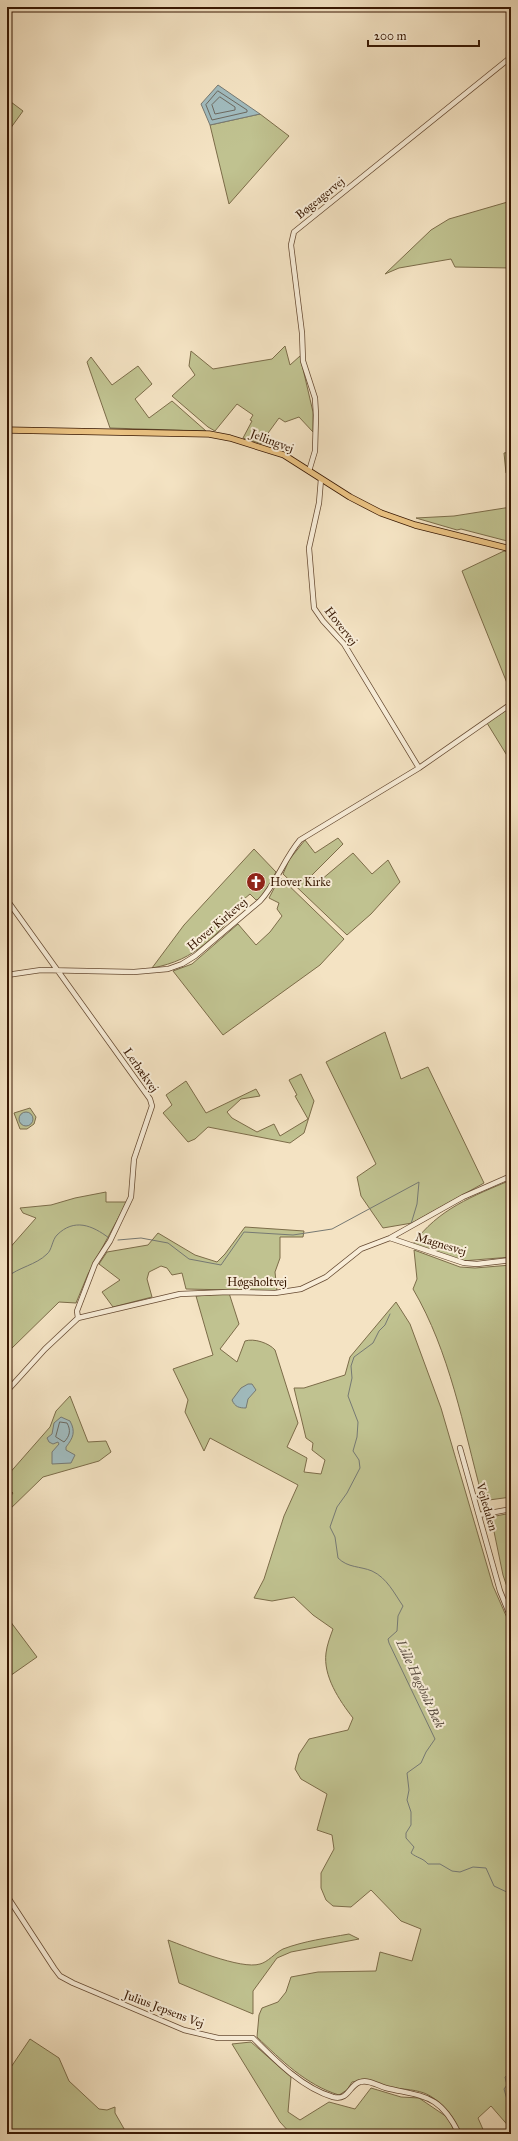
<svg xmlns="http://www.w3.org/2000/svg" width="518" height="2141" font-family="'IM FELL Great Primer',serif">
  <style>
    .green { fill: #c0c290; stroke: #7c6c49 }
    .water { fill: #a0bbbe; stroke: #767973 }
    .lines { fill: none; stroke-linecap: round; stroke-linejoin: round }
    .shore { stroke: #6c6960; stroke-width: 1 }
    .stream { stroke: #767973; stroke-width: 1 }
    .minor-casing { stroke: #664a32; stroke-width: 6 }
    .major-casing { stroke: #371702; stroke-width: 7 }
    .minor { stroke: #f8edd8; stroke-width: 4.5 }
    .major { stroke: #eac282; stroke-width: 5.5 }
    .labels { text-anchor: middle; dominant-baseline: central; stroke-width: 4; stroke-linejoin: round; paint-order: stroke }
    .street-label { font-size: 12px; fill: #371702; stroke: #f8edd8 }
    .poi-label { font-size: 12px; fill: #371702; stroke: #f8edd8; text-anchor: start }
    .water-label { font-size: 13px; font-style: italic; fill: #5c5044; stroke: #f8edd8 }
  </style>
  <rect width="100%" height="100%" fill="#f4e3c3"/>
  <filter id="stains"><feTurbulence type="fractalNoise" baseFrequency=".005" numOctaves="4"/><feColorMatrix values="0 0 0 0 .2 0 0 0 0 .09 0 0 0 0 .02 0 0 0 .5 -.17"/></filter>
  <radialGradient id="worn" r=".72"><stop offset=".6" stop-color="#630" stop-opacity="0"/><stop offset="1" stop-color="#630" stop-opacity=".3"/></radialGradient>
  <path class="green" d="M7,99L23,111L10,129L7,126Z
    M260,114L289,136L229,204L210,125Z
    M511,201V268L455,267L451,259L399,268L385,274L431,230L449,219Z
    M285,346L290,365L300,356L313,412V432L299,417L285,422L279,418L263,440L262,444L243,438L252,421L250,420L253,415L237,404L215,431L208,427L172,396L195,375L189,366L191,351L213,369L272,359Z
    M91,357L112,385L138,366L152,384L135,399L149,418L172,401L206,431L110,428L87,362Z
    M511,452V474L506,473L504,453Z
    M511,507V542L461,529L457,530L416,518L454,516Z
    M504,551L511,553V693L462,571Z
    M511,707V762L487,723Z
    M338,838L343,844L310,877L315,885L353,853L372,874L388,860L400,882L371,914L347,935L283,874L289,860L305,840L315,853Z
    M254,849L276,872L262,898L256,900L250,894L244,899L246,902L245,904C215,935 197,960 152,968L184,925Z
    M280,877L344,939L320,965L223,1035L173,971L192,964L238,924L256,945L270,932L282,916L277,909L279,903L269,898Z
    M385,1032L401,1079L428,1067L484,1183L412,1223L383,1228L361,1196L357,1177L376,1164L326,1062Z
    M301,1074L314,1101L304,1133L290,1143L208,1127L195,1139L188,1142L163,1113L172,1105L166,1095L186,1081L206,1113L256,1089L260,1096L241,1099L227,1112L232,1118L257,1132L274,1124L280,1136L308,1119L295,1096L297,1095L289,1080Z
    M30,1108L36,1117L34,1124L27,1129H20L14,1113Z
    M511,1180V1257L462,1261L413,1244C438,1209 473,1196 511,1180Z
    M106,1192V1202H127L88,1274L76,1303L59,1302L11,1349L7,1344V1251L36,1218L23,1213L20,1208L51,1205L75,1198Z
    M245,1227L304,1231L303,1237H280V1258L275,1272L277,1291L186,1289L182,1273L172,1275L167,1268L161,1266L149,1272L147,1279L152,1297L113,1307L102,1292L120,1280L99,1264L107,1252L148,1245L158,1233L195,1255L217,1262L225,1254Z
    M414,1250L460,1267L475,1268L511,1265V1497L489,1500L482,1496C463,1426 450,1352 413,1289L417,1279Z
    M229,1293L239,1324L220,1349L237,1362L245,1341C254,1338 269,1343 275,1350L298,1423L287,1447L307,1458L304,1472L321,1474L325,1460L312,1450L313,1443L306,1438L294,1388H304L345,1375L350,1357L396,1302L410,1324L441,1408L493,1586L511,1627V2129L491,2106L478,2118L485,2134H460C457,2119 440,2099 424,2093C413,2089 399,2089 387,2087C370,2083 370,2078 352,2082L347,2090L339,2095C306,2085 281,2060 257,2037L259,2015L262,2008L278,2002L286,1992L291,1977L318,1972L376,1971L380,1952L412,1961L421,1929L401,1921L371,1890L351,1907L333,1906L326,1900L321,1888V1873L334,1849L332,1835L317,1830L327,1794L301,1779L295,1769L299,1754L309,1739L348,1730L353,1718C339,1700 323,1676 326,1653C327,1645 330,1637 333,1629L313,1615L294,1597L272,1601L254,1598L264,1579L284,1516L298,1485L210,1438L204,1451L185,1412L188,1400L173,1369L213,1355L196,1296Z
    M70,1396L88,1442L106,1441L111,1452L99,1461L43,1477L7,1512V1501L13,1493L7,1487V1476L50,1427L56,1411Z
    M511,1513V1599L503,1575L491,1517Z
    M7,1617L37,1657L7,1678Z
    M349,1934L359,1939L291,1952L277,1958L253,1991V2014L179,1983L168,1940C187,1947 241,1970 260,1964C268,1962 275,1953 283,1949C304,1941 327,1938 349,1934Z
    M30,2039L59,2058L69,2081L99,2109L107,2110L115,2107V2113L127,2134H7V2073Z
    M251,2042L291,2077L288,2112L300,2120L329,2102L355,2109L371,2088L401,2097L419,2098L447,2117L456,2134H291L280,2122L232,2044Z"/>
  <path class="water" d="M218,85L260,114L210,125L201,104Z
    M19 1119a7 7 0 1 1 14 0a7 7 0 1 1-14 0Z
    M248,1384H252L256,1390L248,1399L246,1408C239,1408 235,1407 232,1400L241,1388Z
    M61,1417L70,1421C76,1432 73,1438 66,1447V1450L75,1455L71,1463L52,1464V1452L59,1444L58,1442L53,1444L49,1442L47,1438L52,1434L54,1423Z"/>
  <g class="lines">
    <path class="shore" d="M218,91L247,110V112L212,120L206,105Z
      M220,97L235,107V110L215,114L212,105Z
      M60,1422L67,1423C71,1430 70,1436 64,1442L56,1437Z"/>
    <path class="stream" d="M507,459L511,462
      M118,1240L141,1238L168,1243L189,1259L221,1265L244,1232L293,1235L332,1229L419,1182L417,1204L411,1224
      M7,1277C19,1267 36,1265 47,1254C52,1250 52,1240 57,1235C74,1218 92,1225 109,1238
      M390,1314L385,1325L379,1331L373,1343L354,1357L351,1366L352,1378L348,1396L358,1422L357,1437L353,1451L359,1460L360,1468L347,1493L337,1507L330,1527L335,1537L338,1558C348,1568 360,1566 372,1571C387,1578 394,1593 403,1606L398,1616L397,1631L388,1639L389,1643L435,1739L426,1752L421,1763L407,1773L409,1790L407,1800L411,1812V1825L406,1833V1838L414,1847L411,1853C417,1858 423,1858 428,1864H440L452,1871L460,1872L473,1867L486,1868L494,1886L511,1894
      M511,2051L507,2054L509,2058L510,2073L505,2077L507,2085L504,2089L508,2103L511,2101"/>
    <defs>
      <path id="minor" d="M309,471L315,451L316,415L315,398L303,361L302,333L291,245L294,232L511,57
        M321,479L319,503L309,548L314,608L323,621L344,644L419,768
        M7,900L150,1099L152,1106L134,1159L131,1197L110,1241L95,1264L77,1311L78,1318
        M7,975L41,970L134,972L168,969L182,964L195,956L260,901C276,884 284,859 300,840L419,768L511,704
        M390,1238L464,1263L477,1264L511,1260
        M7,1391L45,1349L78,1318L180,1294L229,1292L275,1293L301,1289L326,1277L361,1249L390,1238L463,1197L511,1176
        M460,1448L500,1591L511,1618
        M479,1515L511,1509
        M7,1896L54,1968L60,1976L73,1983L184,2030L218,2038H253C275,2060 302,2088 333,2097C349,2101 349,2085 360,2082C369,2079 378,2086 386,2088C424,2097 440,2094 459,2134"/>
      <path id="major" d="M7,430L209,434L230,438L284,455L350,497L381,513L415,525L511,549"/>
    </defs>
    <use href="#minor" class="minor-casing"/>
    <use href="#major" class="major-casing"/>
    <use href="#minor" class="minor"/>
    <use href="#major" class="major"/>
  </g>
  <defs>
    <symbol id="church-disc" viewBox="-11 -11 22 22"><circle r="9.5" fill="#8f2418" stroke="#f8edd8"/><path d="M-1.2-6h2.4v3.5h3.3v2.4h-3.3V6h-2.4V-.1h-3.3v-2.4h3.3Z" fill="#fff"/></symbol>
  </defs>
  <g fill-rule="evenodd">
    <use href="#church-disc" x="245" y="871" width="22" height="22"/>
  </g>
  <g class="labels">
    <g class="street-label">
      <text transform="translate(320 198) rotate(-39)">Bøgeagervej</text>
      <text transform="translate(272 441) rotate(21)">Jellingvej</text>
      <text transform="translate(341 626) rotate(52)">Hovervej</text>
      <text transform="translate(217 924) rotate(-40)">Hover Kirkevej</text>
      <text transform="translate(141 1070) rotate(55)">Lerbækvej</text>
      <text transform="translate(441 1244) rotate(17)">Magnesvej</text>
      <text x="257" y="1282">Høgsholtvej</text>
      <text transform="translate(487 1507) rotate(74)">Vejledalen</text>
      <text transform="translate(164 2009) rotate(21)">Julius Jepsens Vej</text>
    </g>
    <g class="poi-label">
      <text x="270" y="882">Hover Kirke</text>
    </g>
    <g class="water-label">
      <text transform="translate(420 1684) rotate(65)">Lille Høgsholt Bæk</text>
    </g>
  </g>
  <rect width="518" height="2141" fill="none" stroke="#f4e3c3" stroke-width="24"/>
  <rect x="8" y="8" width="502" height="2125" fill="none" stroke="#371702" stroke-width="2"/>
  <rect x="12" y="12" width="494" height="2117" fill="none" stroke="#371702"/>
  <path d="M368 40v6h111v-6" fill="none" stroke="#371702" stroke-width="2"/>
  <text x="374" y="40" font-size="12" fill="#371702" stroke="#f8edd8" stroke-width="3" paint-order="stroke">200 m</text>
  <rect width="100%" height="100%" filter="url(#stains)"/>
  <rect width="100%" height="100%" fill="url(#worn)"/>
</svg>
